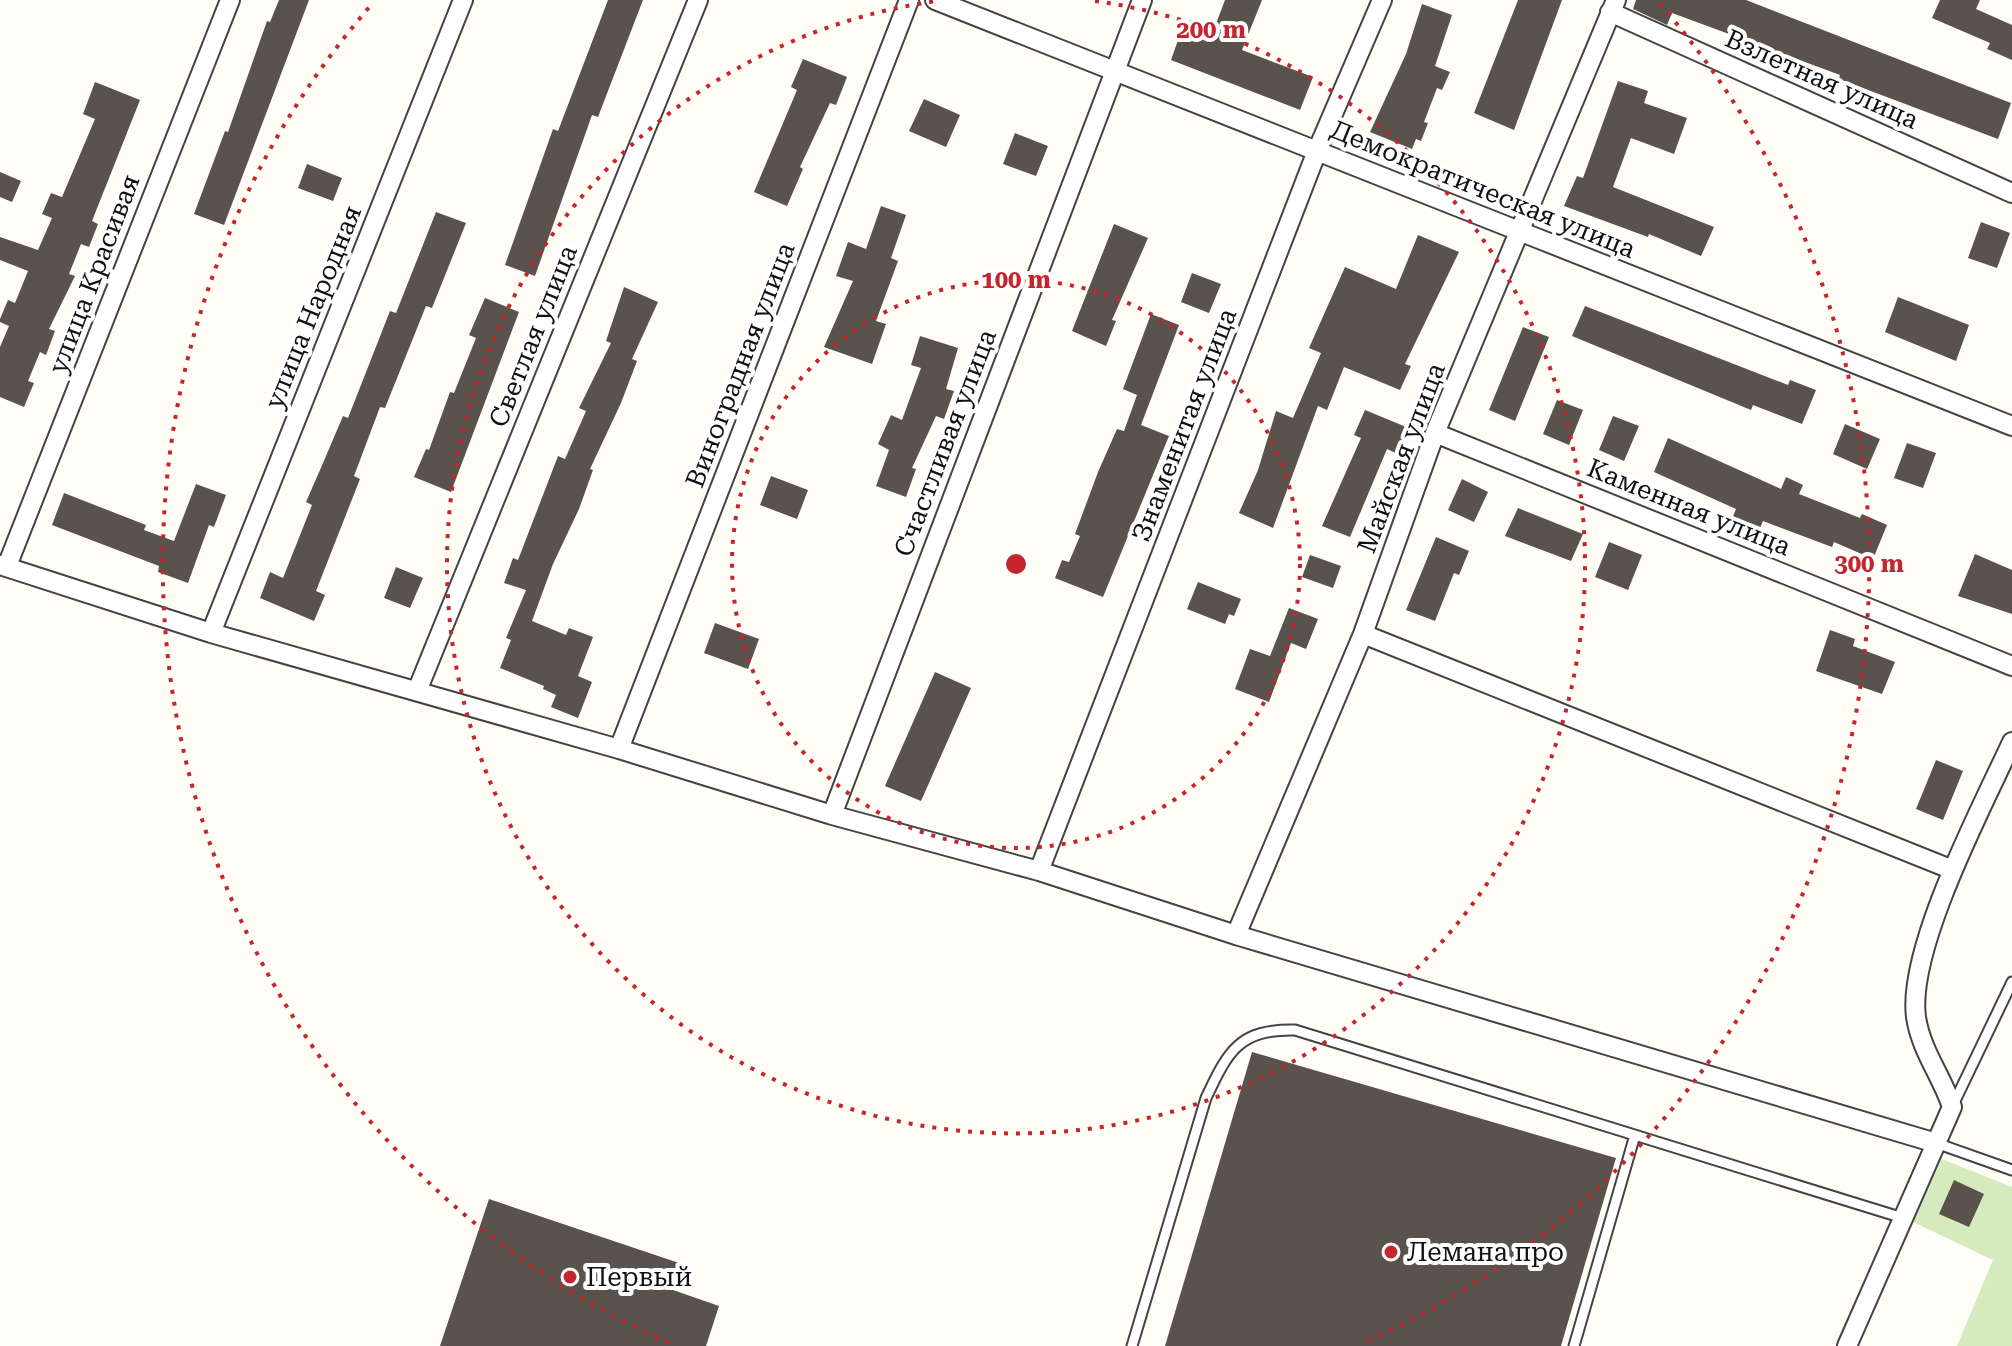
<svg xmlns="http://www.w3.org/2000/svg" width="2012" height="1346" font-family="'Roboto Serif',serif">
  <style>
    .green { fill: #d5ebbd }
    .building { fill: #5a524d }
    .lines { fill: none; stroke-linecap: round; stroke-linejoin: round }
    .service-casing { stroke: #444; stroke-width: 13 }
    .minor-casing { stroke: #444; stroke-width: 22 }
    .service { stroke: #fff; stroke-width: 9 }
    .minor { stroke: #fff; stroke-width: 18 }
    .ring { fill: none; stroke: #c4262e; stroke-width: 4; stroke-dasharray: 4 8 }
    .poi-dot { fill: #c4262e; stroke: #fff; stroke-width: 3 }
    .labels { text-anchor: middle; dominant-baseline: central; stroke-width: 8; stroke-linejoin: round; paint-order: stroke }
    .street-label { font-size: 26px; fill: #111; stroke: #fff }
    .poi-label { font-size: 26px; fill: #111; stroke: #fff; text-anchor: start }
    .centre { fill: #c4262e; stroke: #fff; stroke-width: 4 }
    .ring-label { font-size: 24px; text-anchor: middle; font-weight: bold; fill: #c4262e; stroke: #fff; stroke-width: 8; stroke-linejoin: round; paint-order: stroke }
  </style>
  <rect width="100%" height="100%" fill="#fffdf5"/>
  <path class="green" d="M1942,1159L2012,1187V1346H1957L1993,1260L1913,1222Z"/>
  <path class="building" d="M279,0H309L224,225L194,214L225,131L228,132L267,21L270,22Z
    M608,0H643L598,117L592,115L535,276L505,265L553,129L558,131Z
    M1225,0H1262L1242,50L1313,77L1300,110L1171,60L1183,26L1211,37Z
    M1518,0H1562L1514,130L1474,113Z
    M1636,0H1746L2011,103L1998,139L1839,79L1840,75L1672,13L1667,25L1633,9Z
    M1940,0H1980L1976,9L2012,25V60L1987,49L1990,43L1932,18Z
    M1422,4L1452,15L1435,66L1450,72L1442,90L1437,88L1424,122L1428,123L1421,141L1416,139L1412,149L1370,132L1406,54Z
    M803,59L847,77L836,105L830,103L800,167L803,169L787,206L754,192L797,90L791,87Z
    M1618,81L1648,91L1644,103L1687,118L1674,154L1631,138L1613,187L1714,227L1701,256L1649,234L1648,237L1564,206L1577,176L1583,178Z
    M95,82L140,100L92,221L98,224L89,247L81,244L69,274L75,276L49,329L55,331L46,355L40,352L28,381L34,383L24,407L0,397V347L9,326L0,322V319L8,300L15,303L28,271L0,260V237L38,250L52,218L42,214L51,193L62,197L95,119L83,114Z
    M924,99L960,115L946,147L909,131Z
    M1015,133L1048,146L1036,176L1003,164Z
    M307,164L342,178L333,201L298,188Z
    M0,172L21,181L12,202L0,197Z
    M881,206L906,215L891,258L898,261L876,321L886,324L872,364L824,347L853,281L836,276L848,242L866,249Z
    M436,212L466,223L432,308L426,306L385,408L380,407L354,476L360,479L316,591L325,595L314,621L260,598L270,572L283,578L312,505L306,502L323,463L343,416L348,418L390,311L396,313Z
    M1981,222L2010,233L1997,268L1968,258Z
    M1114,224L1148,238L1112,320L1116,321L1106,346L1072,331Z
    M1418,235L1459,252L1405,364L1411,366L1400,390L1344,367L1327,410L1318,406L1273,528L1239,513L1258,470L1276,411L1293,418L1321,353L1309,348L1345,267L1396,289Z
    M1192,273L1221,284L1209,313L1181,302Z
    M624,287L658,302L632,359L637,361L621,403L590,469L593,470L579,509L553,564L532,621L566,635L569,628L593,637L578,676L592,682L578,718L551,707L556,695L543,689L544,686L500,668L511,640L506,638L526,590L504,583L513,558L518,560L558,456L565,459L586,411L579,408L611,343L606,341Z
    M1898,297L1969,325L1956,361L1885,332Z
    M485,298L519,312L451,492L414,477L426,449L429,450L450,392L454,393L476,338L469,335Z
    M1585,306L1788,385L1790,380L1816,390L1802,424L1753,405L1751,410L1572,336Z
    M1151,314L1179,325L1141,425L1169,436L1103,597L1055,578L1062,560L1069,562L1080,536L1075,534L1098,472L1117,429L1124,431L1137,395L1123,389Z
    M1523,327L1549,337L1515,421L1489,410Z
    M920,336L958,348L946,389L954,391L944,419L936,416L912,468L916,469L906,497L876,486L889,450L878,444L891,415L902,420L921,368L911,365Z
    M1557,400L1583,410L1569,445L1543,434Z
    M1365,410L1411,429L1400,455L1387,449L1350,537L1322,526L1361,438L1354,435Z
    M1613,416L1639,426L1624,461L1599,450Z
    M1845,424L1880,439L1867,469L1833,454Z
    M1668,438L1781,489L1786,477L1803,485L1799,494L1860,518L1862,514L1887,525L1873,559L1834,542L1832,547L1763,521L1756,538L1729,526L1736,509L1654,472Z
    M1907,443L1936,453L1923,488L1894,478Z
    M771,476L808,490L797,519L760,505Z
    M1462,479L1488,492L1474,522L1448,510Z
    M196,484L226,495L214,527L209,525L188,583L158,572L159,566L52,525L64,493L146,525L144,530L174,541Z
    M1518,508L1583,534L1571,561L1505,536Z
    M1436,537L1469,551L1459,575L1454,573L1435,621L1406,610Z
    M1609,542L1642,555L1628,590L1595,577Z
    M1975,554L2012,570V614L1958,596Z
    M1310,555L1341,566L1333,588L1302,577Z
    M396,567L423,578L410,608L384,598Z
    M1198,582L1241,599L1234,616L1229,614L1225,624L1187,609Z
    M1289,608L1318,619L1306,649L1291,643L1269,702L1235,689L1250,649L1270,656Z
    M715,623L759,639L748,669L704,653Z
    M1830,630L1855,639L1853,646L1895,662L1882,694L1816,671Z
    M935,672L971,688L921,801L885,786Z
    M1936,760L1963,771L1943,820L1916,809Z
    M1252,1052L1616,1158L1561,1346H1165Z
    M1954,1180L1984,1194L1969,1227L1939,1214Z
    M489,1199L682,1264L673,1290L719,1306L706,1346H440Z"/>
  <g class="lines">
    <defs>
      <path id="service" d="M1953,1105L2012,982
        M1936,1143L2012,1170
        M1132,1346L1206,1098C1228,1051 1239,1029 1295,1030L1903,1218
        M1574,1346L1635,1135"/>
      <path id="minor" d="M935,0L2012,426
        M1610,12L2012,193
        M1435,433L2012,666
        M0,565L211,633L619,749L832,815L1039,871L1236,935L1936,1143
        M7,566L230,0
        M211,633L463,0
        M1363,634L1953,870
        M417,691L698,0
        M619,749L909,0
        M832,815L1142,0
        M1039,871L1317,151L1382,0
        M1236,935L1363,634L1435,433L1616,0
        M1847,1346L1952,1107C1942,1076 1921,1051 1916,1017C1907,949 1982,807 2012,742"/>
    </defs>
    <use href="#service" class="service-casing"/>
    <use href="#minor" class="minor-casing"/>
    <use href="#service" class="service"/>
    <use href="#minor" class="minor"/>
  </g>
  <g class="ring">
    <circle cx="1016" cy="564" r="284"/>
    <path d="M1095 1A569 569 0 1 1 937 1"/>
    <path d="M669 1343A853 853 0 0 1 372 4M1660 4A853 853 0 0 1 1363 1343"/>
  </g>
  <g class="poi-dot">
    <circle cx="1391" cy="1252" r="8"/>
    <circle cx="570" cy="1277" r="8"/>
  </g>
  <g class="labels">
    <g class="street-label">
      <text transform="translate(1822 79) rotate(24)">Взлетная улица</text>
      <text transform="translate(1483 189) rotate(22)">Демократическая улица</text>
      <text transform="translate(94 274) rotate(-69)">улица Красивая</text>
      <text transform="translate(313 307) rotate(-68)">улица Народная</text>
      <text transform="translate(533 336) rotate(-68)">Светлая улица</text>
      <text transform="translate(740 365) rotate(-69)">Виноградная улица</text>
      <text transform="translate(1184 425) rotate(-69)">Знаменитая улица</text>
      <text transform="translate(945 443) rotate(-69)">Счастливая улица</text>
      <text transform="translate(1401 458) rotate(-69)">Майская улица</text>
      <text transform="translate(1689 507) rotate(22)">Каменная улица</text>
    </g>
    <g class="poi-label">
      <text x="1407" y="1252">Лемана про</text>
      <text x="586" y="1277">Первый</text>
    </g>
  </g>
  <circle cx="1016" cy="564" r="12" class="centre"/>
  <g class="ring-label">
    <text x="1211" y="38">200 m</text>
    <text x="1016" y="288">100 m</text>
    <text x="1869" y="572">300 m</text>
  </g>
</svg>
